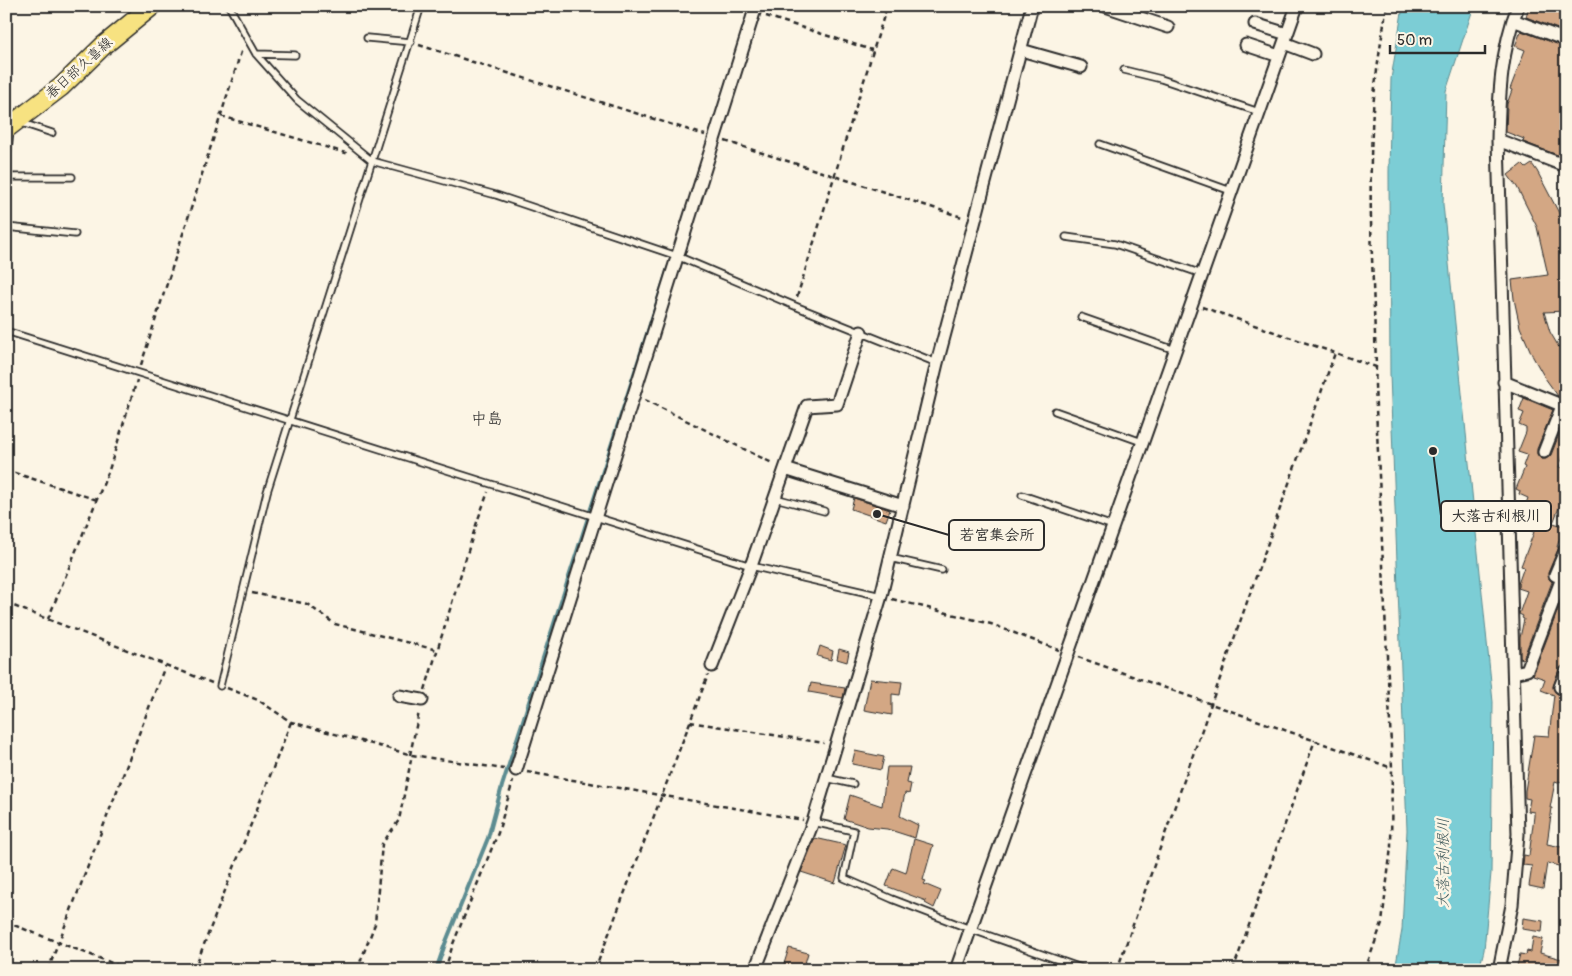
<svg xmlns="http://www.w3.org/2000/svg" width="1572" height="976" font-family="Pangolin,'Klee One',sans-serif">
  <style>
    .water { fill: #7ccdd5; stroke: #5c8c91 }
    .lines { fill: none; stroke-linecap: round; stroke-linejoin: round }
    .stream { stroke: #5c8c91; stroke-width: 4 }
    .building { fill: #d3a784; stroke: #2b2b2b }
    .service-casing { stroke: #2b2b2b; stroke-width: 9 }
    .minor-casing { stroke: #2b2b2b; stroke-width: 15 }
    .primary-casing { stroke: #2b2b2b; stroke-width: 21 }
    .path { stroke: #2b2b2b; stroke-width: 2.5; stroke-dasharray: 5 4; stroke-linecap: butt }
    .service { stroke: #fcf5e5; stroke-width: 5.5 }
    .minor { stroke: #fcf5e5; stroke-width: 11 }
    .primary { stroke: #f7e281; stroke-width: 18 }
    .labels { text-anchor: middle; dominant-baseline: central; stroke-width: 5; stroke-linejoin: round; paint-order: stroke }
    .street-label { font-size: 14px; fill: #2b2b2b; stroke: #fcf5e5 }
    .water-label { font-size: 15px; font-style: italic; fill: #435c5e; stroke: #fcf5e5 }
    .quarter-label { font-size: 16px; fill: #2b2b2b; stroke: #fcf5e5 }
    .leader { fill: none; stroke: #2b2b2b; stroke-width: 2 }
    .callout-dot { fill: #2b2b2b; stroke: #fcf5e5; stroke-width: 2 }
    .callout { fill: #fcf5e5; stroke: #2b2b2b; stroke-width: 2 }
    .callout-label { font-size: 15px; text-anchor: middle; font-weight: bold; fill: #2b2b2b }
  </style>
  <rect width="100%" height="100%" fill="#fcf5e5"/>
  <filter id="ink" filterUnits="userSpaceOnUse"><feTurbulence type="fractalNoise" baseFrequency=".02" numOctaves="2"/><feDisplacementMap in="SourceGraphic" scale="10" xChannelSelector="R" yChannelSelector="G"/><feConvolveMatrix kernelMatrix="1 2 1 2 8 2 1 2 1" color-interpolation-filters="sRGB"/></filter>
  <g filter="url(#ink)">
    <path class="water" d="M1403,6H1474L1446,91L1443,204L1493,702L1491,873L1484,950L1479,970H1395L1402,930L1407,830L1390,374L1389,172L1391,79Z"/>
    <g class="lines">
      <path class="stream" d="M436,970L445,944L488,838L502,786L668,268"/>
    </g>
    <path class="building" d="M1529,6H1566V32L1526,17Z
      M1521,31L1566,47V150L1563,157L1523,142L1524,139L1506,132L1507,104L1512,90L1510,89L1525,50L1515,46Z
      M1522,164L1526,168L1532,164L1537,171L1559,213L1566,238V311L1544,312L1550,332L1566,359V399L1558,396L1545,378L1533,357L1520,327L1514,299L1512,280L1548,275L1537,227L1517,187L1508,175Z
      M1524,398L1553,410L1537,449V454L1541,459H1546L1551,455L1566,417V449L1559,467L1566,469V490L1553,523L1564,526L1557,547H1559L1548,573L1549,579L1552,582L1523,659L1520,658V638L1524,619L1522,618L1523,616L1519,614L1527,591L1518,588V584L1524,567L1521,566L1534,532L1518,526L1528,498L1519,494L1520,491L1516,489L1525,467L1523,466L1527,455L1518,452L1526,432V428L1519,425L1524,413L1519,411Z
      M854,498L890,510L886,521L851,509Z
      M1566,589V663L1559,669L1553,687L1556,693L1566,697V783L1558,781V783L1555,782L1550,808H1552L1547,844L1566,848V868L1547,863L1543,889L1529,886L1532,866L1523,865L1524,855L1529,856L1534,816V812L1528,811L1530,799L1525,798V791L1534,735L1549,736L1554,695L1541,690L1545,679L1533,675Z
      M820,646L833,651L831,660L817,656Z
      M839,649L849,652L847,662L837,659Z
      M870,679L902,682L900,695L892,694V715L864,710Z
      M811,683L845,688L843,698L809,692Z
      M855,751L884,757L881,770L852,764Z
      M887,767H910L907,783L911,784L909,794L905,793L900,816L918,825L915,838L887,829L868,827L844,819L850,795L882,806Z
      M815,838L846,845L835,883L801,872Z
      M914,839L933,845L923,880L926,881L924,884L941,891L934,908L925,903L926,901L886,886L893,868L906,873Z
      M1523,918L1543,921L1542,932L1522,929Z
      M1533,937L1543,939L1540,953L1565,960L1563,970H1516L1520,954L1526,955L1527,951L1531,952Z
      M789,948L808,953L803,970H782Z"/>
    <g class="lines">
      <defs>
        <path id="service" d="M229,6L256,54L297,100L372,161L496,195L677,256L795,306L937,363
          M367,38L411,42
          M256,54L295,55
          M1124,70L1161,79L1259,112
          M19,122L52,133
          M1100,144L1231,191
          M6,167L10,130
          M6,177H72
          M6,227L75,234
          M1066,237L1115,244L1202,274
          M1081,317L1175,350
          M6,331L751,566L881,596
          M1055,411L1142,442
          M1022,495L1113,526
          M775,498L824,511
          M890,558L942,570
          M220,686L267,492L421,6
          M826,778L853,784
          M813,822L854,831L844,878L892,899L970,929L1087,970"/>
        <path id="minor" d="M1105,6L1168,27
          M1513,20L1566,40
          M1255,24L1287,34
          M1284,43L1313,54
          M1246,45L1279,56
          M1021,50L1081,67
          M1498,140C1499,94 1501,50 1518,6
          M1504,382L1566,407
          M1544,452L1562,406
          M785,469L903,506
          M1566,549L1555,575L1566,579
          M712,666L751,566L807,406L837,404L861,332
          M1566,672L1560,687L1566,690
          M1514,673L1527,670L1562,578
          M399,696L422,700
          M516,770L756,6
          M755,970L813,822L881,596L937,363L1032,6
          M956,970L1297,6
          M1499,970L1512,905L1518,834L1498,140L1566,166"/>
        <path id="primary" d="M6,129L61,87L103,46L152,6"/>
      </defs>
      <use href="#service" class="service-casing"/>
      <use href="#minor" class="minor-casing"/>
      <use href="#primary" class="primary-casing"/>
      <path class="path" d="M736,6L744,9
        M766,16L872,50
        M419,45L705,135
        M221,116L349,154
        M725,141L965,218
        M797,297L887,6
        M1202,307L1376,367
        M141,365L242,49
        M645,400L774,464
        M6,470L97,500
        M252,593L307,604L335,624L437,650
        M892,599L991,624L1059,650
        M6,603L212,683
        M48,619L109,470L137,380
        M1078,657L1392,768
        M227,688L258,700L291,722L412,755L504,769
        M425,690L477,522L488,492
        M690,722L824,743
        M410,755L419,712
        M527,772L803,820
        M6,922L130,970
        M48,970L165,666
        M194,970L291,722
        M357,970L375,924L382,844L399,820L412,755
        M445,970L453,944L498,833L513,781
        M595,970L708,675
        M1117,970L1335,353
        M1233,970L1315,740
        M1365,970L1382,923L1391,847L1392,768L1375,385L1376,367C1374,289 1368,210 1372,131C1373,89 1380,47 1387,6"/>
      <use href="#service" class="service"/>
      <use href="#minor" class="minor"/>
      <use href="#primary" class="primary"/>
    </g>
  </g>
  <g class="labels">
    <g class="street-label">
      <text transform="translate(79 68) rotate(-42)">春日部久喜線</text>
    </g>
    <g class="water-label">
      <text transform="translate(1443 863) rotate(-90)">大落古利根川</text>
    </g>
    <g class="quarter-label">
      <text x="487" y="419">中島</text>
    </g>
  </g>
  <path class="leader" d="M1433 451L1441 516M877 514L949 535"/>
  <g class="callout-dot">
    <circle cx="1433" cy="451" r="5"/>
    <circle cx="877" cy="514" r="5"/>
  </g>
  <g class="callout">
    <rect x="1441" y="501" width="110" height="30" rx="5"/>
    <rect x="949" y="520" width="95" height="30" rx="5"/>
  </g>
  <g class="callout-label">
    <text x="1496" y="521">大落古利根川</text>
    <text x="997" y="540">若宮集会所</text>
  </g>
  <rect width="1572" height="976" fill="none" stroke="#fcf5e5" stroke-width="25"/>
  <rect x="12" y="12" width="1547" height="951" fill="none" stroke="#2b2b2b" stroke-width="2" filter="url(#ink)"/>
  <path d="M1390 45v8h95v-8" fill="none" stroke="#2b2b2b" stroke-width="2.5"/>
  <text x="1397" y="45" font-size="15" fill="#2b2b2b" stroke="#fcf5e5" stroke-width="4" paint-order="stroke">50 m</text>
</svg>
